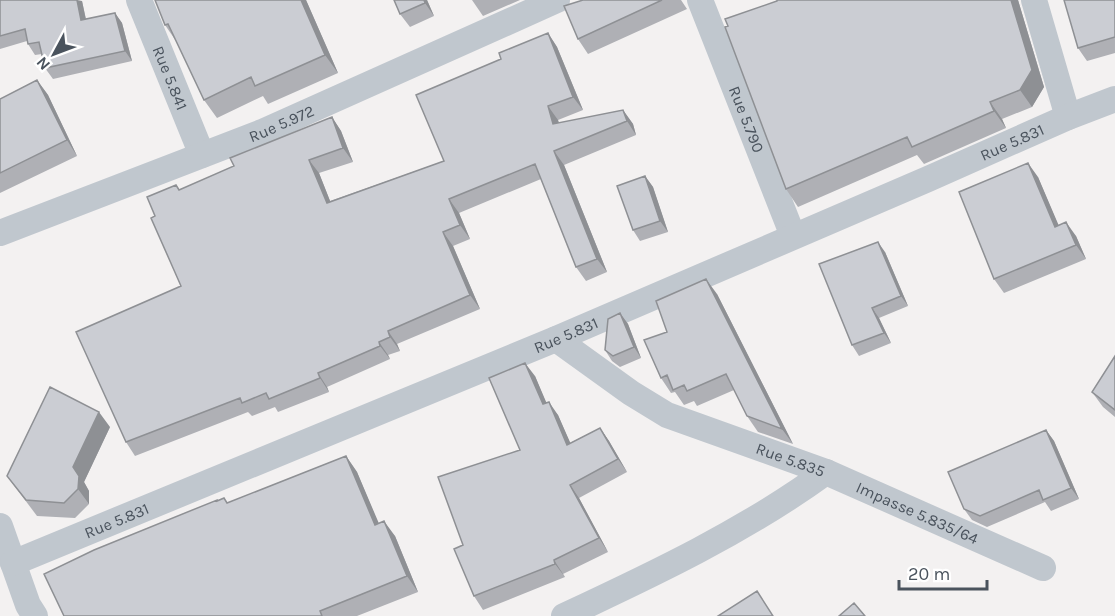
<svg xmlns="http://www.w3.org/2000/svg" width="1115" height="616" font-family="Karla,sans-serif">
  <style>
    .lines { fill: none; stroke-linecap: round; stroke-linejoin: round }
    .minor { stroke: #c0c7ce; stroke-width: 26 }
    .wall { fill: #afb0b5 }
    .shaded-wall { fill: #8e9094 }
    .building { fill: #cbcdd3; stroke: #8e9094; stroke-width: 1.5 }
    .labels { text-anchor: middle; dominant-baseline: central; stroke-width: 4.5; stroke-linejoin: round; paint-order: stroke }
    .street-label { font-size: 16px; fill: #4a535d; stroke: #fff }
  </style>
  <rect width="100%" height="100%" fill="#f3f1f1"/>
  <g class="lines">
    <g class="minor">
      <path id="s1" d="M139,0L202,155"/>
      <path id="s2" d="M700,0L793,236"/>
      <path d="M1034,0L1068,117"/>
      <path id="s3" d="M0,233L262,132L557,0"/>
      <path id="s4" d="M556,339L631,393L667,415L826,472C745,531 654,574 564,616"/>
      <path id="s5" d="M826,472L1043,568"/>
      <path d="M0,526L28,605L35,616"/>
      <path id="s6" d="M13,563L556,339L928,179L1068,117L1115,99"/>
    </g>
  </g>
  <path class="wall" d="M0,0L82,1L86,19L115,13L122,23L132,61L53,79L45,68L42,54L35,55L28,44L27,41L0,49Z
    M155,0H306L338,73L268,104L263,96L217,118L204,100L176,41L165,25Z
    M394,0H427L434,16L410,27L400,14Z
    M472,0H520L483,16Z
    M583,0H681L687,9L588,54L578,39Z
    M777,0H1018L1044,87L1032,107L1002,119L1006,128L924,164L917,155L798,207L786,189Z
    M1115,0V53L1087,61L1078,48Z
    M548,33L557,47L583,110L558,120L559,123L623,110L633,124L636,135L564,165L607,272L586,281L576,267L541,179L459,213L470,239L453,246L480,309L397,344L400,351L388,355L390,359L327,387L329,392L278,412L275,407L252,416L248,412L135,456L126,442L181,286L155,216L176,185L180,190L234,166L332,117L341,131L353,162L319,173L330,201L444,161L501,59Z
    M37,80L48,95L77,156L0,193V99Z
    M645,176L653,187L668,232L640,241L633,230Z
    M1038,177L1058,225L1076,236L1086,259L1004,293L994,279Z
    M885,252L908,306L879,318L891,343L859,356L852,345Z
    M717,294L793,444L758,432L747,416L734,390L697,406L694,401L684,405L675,392L671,393L661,378L667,332Z
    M620,313L628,324L641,358L620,367L612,361L605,350Z
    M1115,356V417L1103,407L1092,392Z
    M535,376L546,403L558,415L570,443L600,428L609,441L627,472L579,498L608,552L563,574L565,577L483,610L474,596L463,545L520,450Z
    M110,427L84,482L89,491V504L75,518L37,516L7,476Z
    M1046,430L1054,441L1079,499L1051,511L1045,502L987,527L972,520L964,509Z
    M346,456L357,472L378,523L395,536L418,592L357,616H64L218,501L224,498L227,503Z"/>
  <path class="shaded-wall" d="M77,0L82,1L88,30L81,20Z
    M301,0H306L338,73L325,55Z
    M424,0H427L434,16L425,3Z
    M1011,0H1018L1044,87L1032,107L1020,90Z
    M115,13L122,23L132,61L125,51Z
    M548,33L557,47L583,110L573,97Z
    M37,80L48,95L77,156L67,140Z
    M990,102L1002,119L1006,128L994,111Z
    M548,106L558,120L563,138L553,124Z
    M623,110L633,124L636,135L627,121Z
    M332,117L341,131L353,162L343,148Z
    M554,151L564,165L607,272L597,259Z
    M309,160L319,173L336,216L327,203Z
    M1028,163L1038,177L1065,240L1055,227Z
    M645,176L653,187L668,232L660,221Z
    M449,199L459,213L470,239L460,225Z
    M1066,222L1076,236L1086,259L1076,245Z
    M443,232L453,246L480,309L470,295Z
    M878,242L885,252L908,306L901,296Z
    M706,279L717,294L793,444L782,429Z
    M872,308L879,318L891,343L884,333Z
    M620,313L628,324L641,358L634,347Z
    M388,331L397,344L400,351L390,337Z
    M379,342L388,355L390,359L380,346Z
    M525,363L535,376L553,418L543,404Z
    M318,373L327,387L329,392L320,378Z
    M549,402L558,415L577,458L567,445Z
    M99,412L110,427L84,482L89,491V504L78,489L73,467Z
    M600,428L609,441L627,472L618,459Z
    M1046,430L1054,441L1079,499L1071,488Z
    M346,456L357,472L386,540L375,525Z
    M570,485L579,498L608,552L599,538Z
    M384,521L395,536L418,592L407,576Z
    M554,560L563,574L565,577L555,564Z"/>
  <path class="building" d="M0,0H77L81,20L115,13L125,51L45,68L39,42L28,44L25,29L0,36Z
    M155,0H301L325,55L255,86L251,77L204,100L168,24L165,25Z
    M394,0H424L425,3L400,14Z
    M583,0H662L578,39L564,6Z
    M777,0H1011L1032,70L1020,90L990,102L994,111L912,147L907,137L786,189L725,27L728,26L725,19L777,1Z
    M1064,0H1115V37L1078,48Z
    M548,33L573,97L548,106L553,124L623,110L627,121L554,151L597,259L576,267L535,164L449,199L460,225L443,232L470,295L388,331L390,337L379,342L380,346L318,373L320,378L269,399L266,393L242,403L240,398L126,442L76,332L181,286L151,218L155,216L147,197L176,185L179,190L234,166L230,158L332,117L343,148L309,160L327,203L444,161L416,95L501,59L499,53Z
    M37,80L67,140L0,173V99Z
    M1028,163L1055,227L1066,222L1076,245L994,279L959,192Z
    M645,176L660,221L633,230L617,186Z
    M878,242L901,296L872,308L884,333L852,345L819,264Z
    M706,279L782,429L747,416L726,374L687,391L684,385L673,390L667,375L661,378L644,340L667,332L656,301Z
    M620,313L634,347L613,356L605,350L608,319Z
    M1115,356V410L1092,392Z
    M525,363L543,404L549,402L567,445L600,428L618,459L570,485L599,538L554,560L555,564L474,596L454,549L463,545L438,477L520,450L489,378Z
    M50,387L99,412L73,467L79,476L78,489L64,503L26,500L7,476Z
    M1046,430L1071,488L1043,500L1039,490L980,516L964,509L948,472Z
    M346,456L375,525L384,521L407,576L320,611L322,616H64L44,574L94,550L217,500V501L224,498L227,503Z
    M757,591L773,616H718Z
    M854,603L865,616H839Z"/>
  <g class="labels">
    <g class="street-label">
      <text stroke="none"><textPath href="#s1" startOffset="84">Rue 5.841</textPath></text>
      <text stroke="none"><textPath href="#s2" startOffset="128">Rue 5.790</textPath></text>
      <text stroke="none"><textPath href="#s3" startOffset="302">Rue 5.972</textPath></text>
      <text stroke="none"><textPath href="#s6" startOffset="1084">Rue 5.831</textPath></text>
      <text stroke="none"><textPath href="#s6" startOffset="598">Rue 5.831</textPath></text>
      <text stroke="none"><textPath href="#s4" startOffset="266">Rue 5.835</textPath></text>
      <text stroke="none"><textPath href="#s5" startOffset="100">Impasse 5.835/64</textPath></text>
      <text stroke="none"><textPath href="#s6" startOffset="112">Rue 5.831</textPath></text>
    </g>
  </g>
  <g transform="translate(54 54) rotate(229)" stroke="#ffffff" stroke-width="4.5" paint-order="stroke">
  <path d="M0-4.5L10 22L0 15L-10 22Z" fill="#4a535d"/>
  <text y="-9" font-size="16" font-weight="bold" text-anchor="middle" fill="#4a535d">N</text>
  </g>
  <path d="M899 580v9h88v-9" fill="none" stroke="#4a535d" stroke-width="3"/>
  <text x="908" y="580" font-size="18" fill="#4a535d" stroke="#ffffff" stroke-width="4.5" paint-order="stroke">20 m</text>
</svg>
